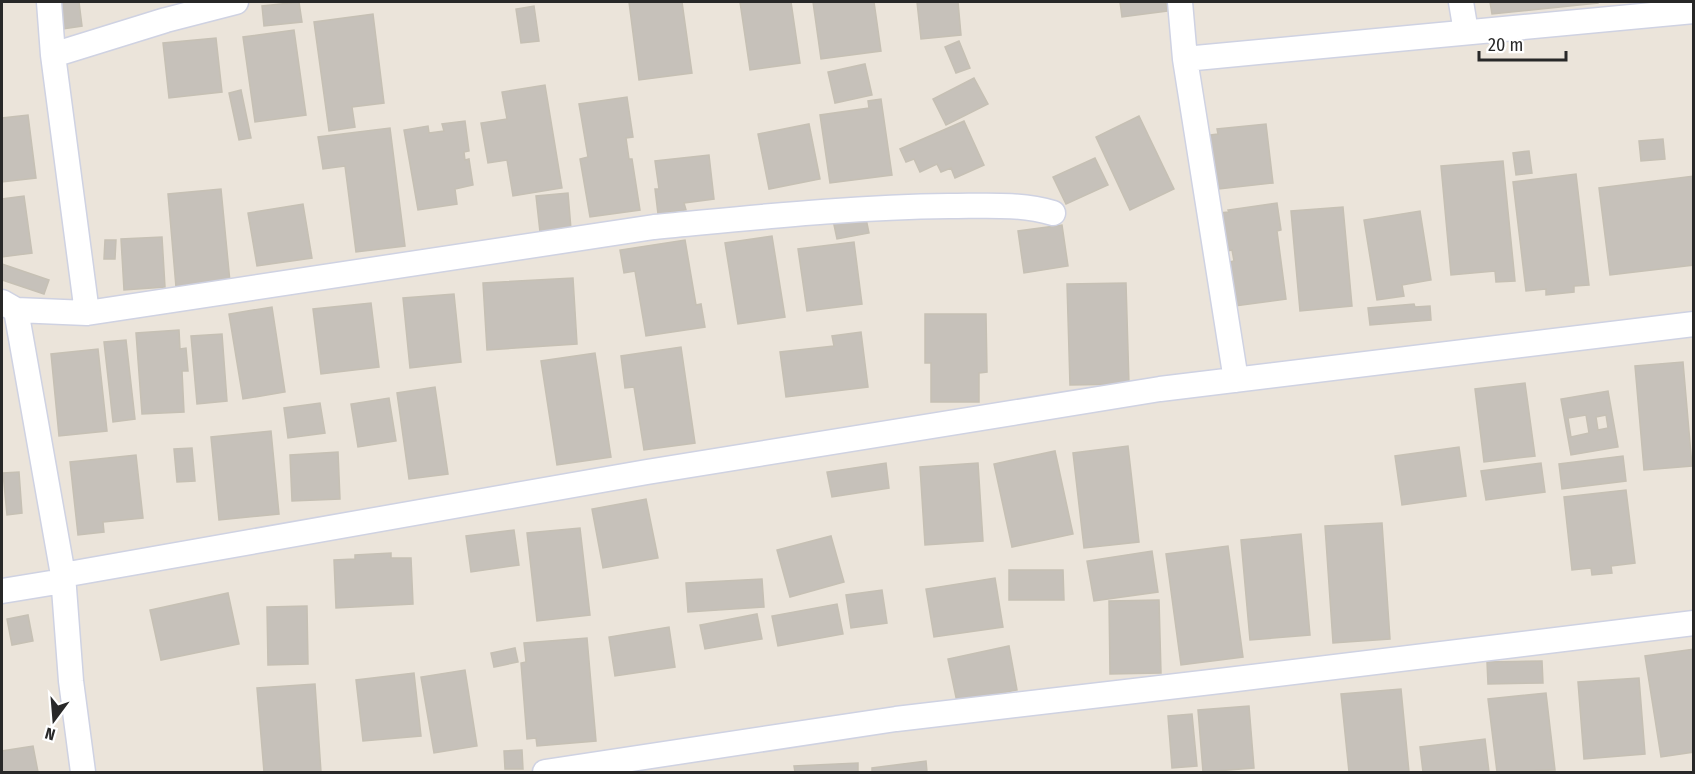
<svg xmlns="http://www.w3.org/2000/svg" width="1695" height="774" font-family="'Fira Sans Condensed',sans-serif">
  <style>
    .building { fill: #c6c1ba; stroke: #c6c0b4; stroke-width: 1.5; fill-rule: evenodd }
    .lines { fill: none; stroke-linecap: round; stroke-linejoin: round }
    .minor-casing { stroke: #cfd2e2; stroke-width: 27 }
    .minor { stroke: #fff; stroke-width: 24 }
  </style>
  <rect width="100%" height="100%" fill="#ebe4da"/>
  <path class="building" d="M59,2H79L82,26L63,29Z
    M299,2L302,22L264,26L262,6Z
    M629,2H682L692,73L639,80Z
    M740,2H791L800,63L750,70Z
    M813,2H874L881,51L821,59Z
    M917,2H958L961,35L921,39Z
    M1120,2H1166L1167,11L1122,17Z
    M1490,2H1598V3L1492,14Z
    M534,6L539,41L521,43L516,9Z
    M373,14L384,103L352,107L355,127L329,131L314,22Z
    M294,30L306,115L255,122L243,37Z
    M216,38L222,92L169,98L163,43Z
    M959,41L970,68L956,73L945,47Z
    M865,64L872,95L835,103L828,72Z
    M974,78L988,104L946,125L933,99Z
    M545,85L562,188L513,196L507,160L488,163L481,123L507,119L502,92Z
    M241,90L251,138L239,140L229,93Z
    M627,97L633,137L626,138L629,159H632L640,210L590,217L580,159L588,157L579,104Z
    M881,99L892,175L830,183L820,115L869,108L868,101Z
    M28,115L36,178L2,182V118Z
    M1139,116L1174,189L1130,210L1096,137Z
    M465,121L469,151L464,152L465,160L469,159L473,185L455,189L457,204L418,210L404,130L428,126L429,133L444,131L442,124Z
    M964,121L984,165L955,178L951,168L941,172L937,164L920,172L914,159L906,162L900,149Z
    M809,124L820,179L769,189L758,134Z
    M1266,124L1273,183L1210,190L1203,136L1218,134L1217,129Z
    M390,128L405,246L356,252L345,166L323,169L318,137Z
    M1663,139L1665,159L1641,161L1639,141Z
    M1529,151L1532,173L1516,175L1513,153Z
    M709,155L714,199L684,203L686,210L658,214L655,189H659L655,161Z
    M1095,158L1108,185L1066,204L1053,177Z
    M1503,161L1515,281L1496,282L1495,271L1451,275L1441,166Z
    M1576,174L1589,285L1574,286V292L1546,295V289L1526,291L1513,182Z
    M1694,176V265L1610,275L1599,188Z
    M221,189L230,282L176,287L168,194Z
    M568,193L571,229L540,232L536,196Z
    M24,196L32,253L2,257V199Z
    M1277,203L1281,230L1277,231L1286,299L1235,306L1229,262L1234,261L1232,250L1227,251L1226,238L1221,239L1218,213L1229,212L1228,210Z
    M303,204L312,258L257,266L248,213Z
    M1343,207L1352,306L1300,311L1291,211Z
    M1420,211L1431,280L1402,285L1404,296L1377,300L1364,220Z
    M865,214L869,233L837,239L833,220Z
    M1062,225L1068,266L1024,273L1018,231Z
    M772,236L785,317L738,324L725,243Z
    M162,237L165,287L124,290L121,239Z
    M105,240H116L115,259H104Z
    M685,240L696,305L701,304L705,327L646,336L635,271L624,273L620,250Z
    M854,242L862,304L807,311L798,249Z
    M2,264L49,280L44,294L2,280Z
    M573,278L577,344L487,350L483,283Z
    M1126,283L1129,384L1070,385L1067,284Z
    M454,294L461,362L410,368L403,298Z
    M371,303L379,367L321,374L313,309Z
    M1414,304L1415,307L1430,306L1431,320L1370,325L1368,308Z
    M272,307L285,392L243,399L229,314Z
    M925,314H986L987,372L979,373V402H931V363H925Z
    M179,330L180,349L186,348L188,371H182L184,412L142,414L136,333Z
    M861,332L868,387L786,397L780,352L834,346L832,336Z
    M222,334L227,401L197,404L191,336Z
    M126,340L135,419L113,422L104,342Z
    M681,347L695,443L644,450L634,387L625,388L621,356Z
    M98,349L107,431L59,436L51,354Z
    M595,353L611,457L557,465L541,361Z
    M1683,362L1692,466L1644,470L1635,366Z
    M1525,383L1535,456L1484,462L1475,389Z
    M435,387L448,474L409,479L397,393Z
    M1608,391L1618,447L1571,455L1561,399ZM1586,415L1589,433L1571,437L1568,418ZM1606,415L1608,428L1598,430L1596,417Z
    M389,398L396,441L358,447L351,404Z
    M320,403L325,433L288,438L284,408Z
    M271,431L279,514L219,520L211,437Z
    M1128,446L1139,542L1084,548L1073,453Z
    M1459,447L1466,496L1402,505L1395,456Z
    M192,448L195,481L177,482L174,449Z
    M1055,451L1073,534L1012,547L994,464Z
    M338,452L340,499L292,501L290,455Z
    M136,455L143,518L103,522L104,532L78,535L70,462Z
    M1623,456L1626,481L1562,489L1559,464Z
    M886,463L889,488L832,497L827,472Z
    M978,463L983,541L925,545L920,467Z
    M1541,463L1545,492L1486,500L1481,471Z
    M19,472L22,513L7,515L3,473Z
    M1626,490L1635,563L1611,566L1612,573L1592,575L1591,568L1572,570L1564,497Z
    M646,499L658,558L603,568L592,509Z
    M1382,523L1390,639L1333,643L1325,526Z
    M580,528L590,615L537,621L527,533Z
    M514,530L519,565L471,572L466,536Z
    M1301,534L1310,635L1250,640L1241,540Z
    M831,536L844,582L790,597L777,550Z
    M1228,546L1243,657L1181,665L1166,554Z
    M1152,551L1158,592L1094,601L1087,561Z
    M391,553V558H411L413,604L336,608L334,560L355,559V555Z
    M1009,570H1063L1064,600H1009Z
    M995,578L1003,627L934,637L926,589Z
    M762,579L764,607L688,612L686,583Z
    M882,590L887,623L851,628L846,595Z
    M228,593L239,644L161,660L150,610Z
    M1159,600L1161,673L1110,674L1109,601Z
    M837,604L843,634L778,646L772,616Z
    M307,606L308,664L268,665L267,607Z
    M757,614L762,639L705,649L700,625Z
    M28,615L33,641L12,645L7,619Z
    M669,627L675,667L615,676L609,637Z
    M587,638L596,741L537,746L536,738L527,739L521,663L526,662L524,643Z
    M1009,646L1017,690L957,702L948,659Z
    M515,648L518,662L494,667L491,653Z
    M1694,649V752L1661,757L1645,656Z
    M1542,661L1543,683L1488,684L1487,662Z
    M465,670L477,746L434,753L421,677Z
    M414,673L421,736L363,741L356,680Z
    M1639,678L1645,754L1584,759L1578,682Z
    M315,684L321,772H264L257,688Z
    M1401,689L1409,772H1349L1341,694Z
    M1546,693L1555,770L1497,772L1488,699Z
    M1249,706L1254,768L1203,772L1198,710Z
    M1192,714L1197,766L1172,768L1168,716Z
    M1485,739L1489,772H1423L1420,747Z
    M33,746L38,772H2V751Z
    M522,750L523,769H505L504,751Z
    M926,761L927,772H872V768Z
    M858,763V772H795L794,766Z"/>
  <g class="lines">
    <defs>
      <path id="minor" d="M49,2L53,55L87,313
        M1180,2L1185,59L1236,380
        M1461,2L1466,32
        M53,55L166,20L236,2
        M1185,59L1694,11
        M2,302L16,310L87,313L654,227C752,218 850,207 949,206C984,206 1019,203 1053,213
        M16,310L63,575L71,681L83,772
        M63,575L647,472L1160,389L1694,324
        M2,591L63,581
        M545,772L896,719L1228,680L1694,623"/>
    </defs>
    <use href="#minor" class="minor-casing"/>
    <use href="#minor" class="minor"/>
  </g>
  <rect width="1695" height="774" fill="none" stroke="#282828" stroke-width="6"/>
  <g transform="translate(54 720) rotate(196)" stroke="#ffffff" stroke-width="4.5" paint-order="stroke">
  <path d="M0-4.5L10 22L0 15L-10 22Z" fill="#282828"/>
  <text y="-9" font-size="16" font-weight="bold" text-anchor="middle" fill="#282828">N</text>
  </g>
  <path d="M1479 51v9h87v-9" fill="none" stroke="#282828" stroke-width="3"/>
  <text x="1488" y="51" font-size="18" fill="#282828" stroke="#ffffff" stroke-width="4.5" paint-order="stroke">20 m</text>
</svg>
